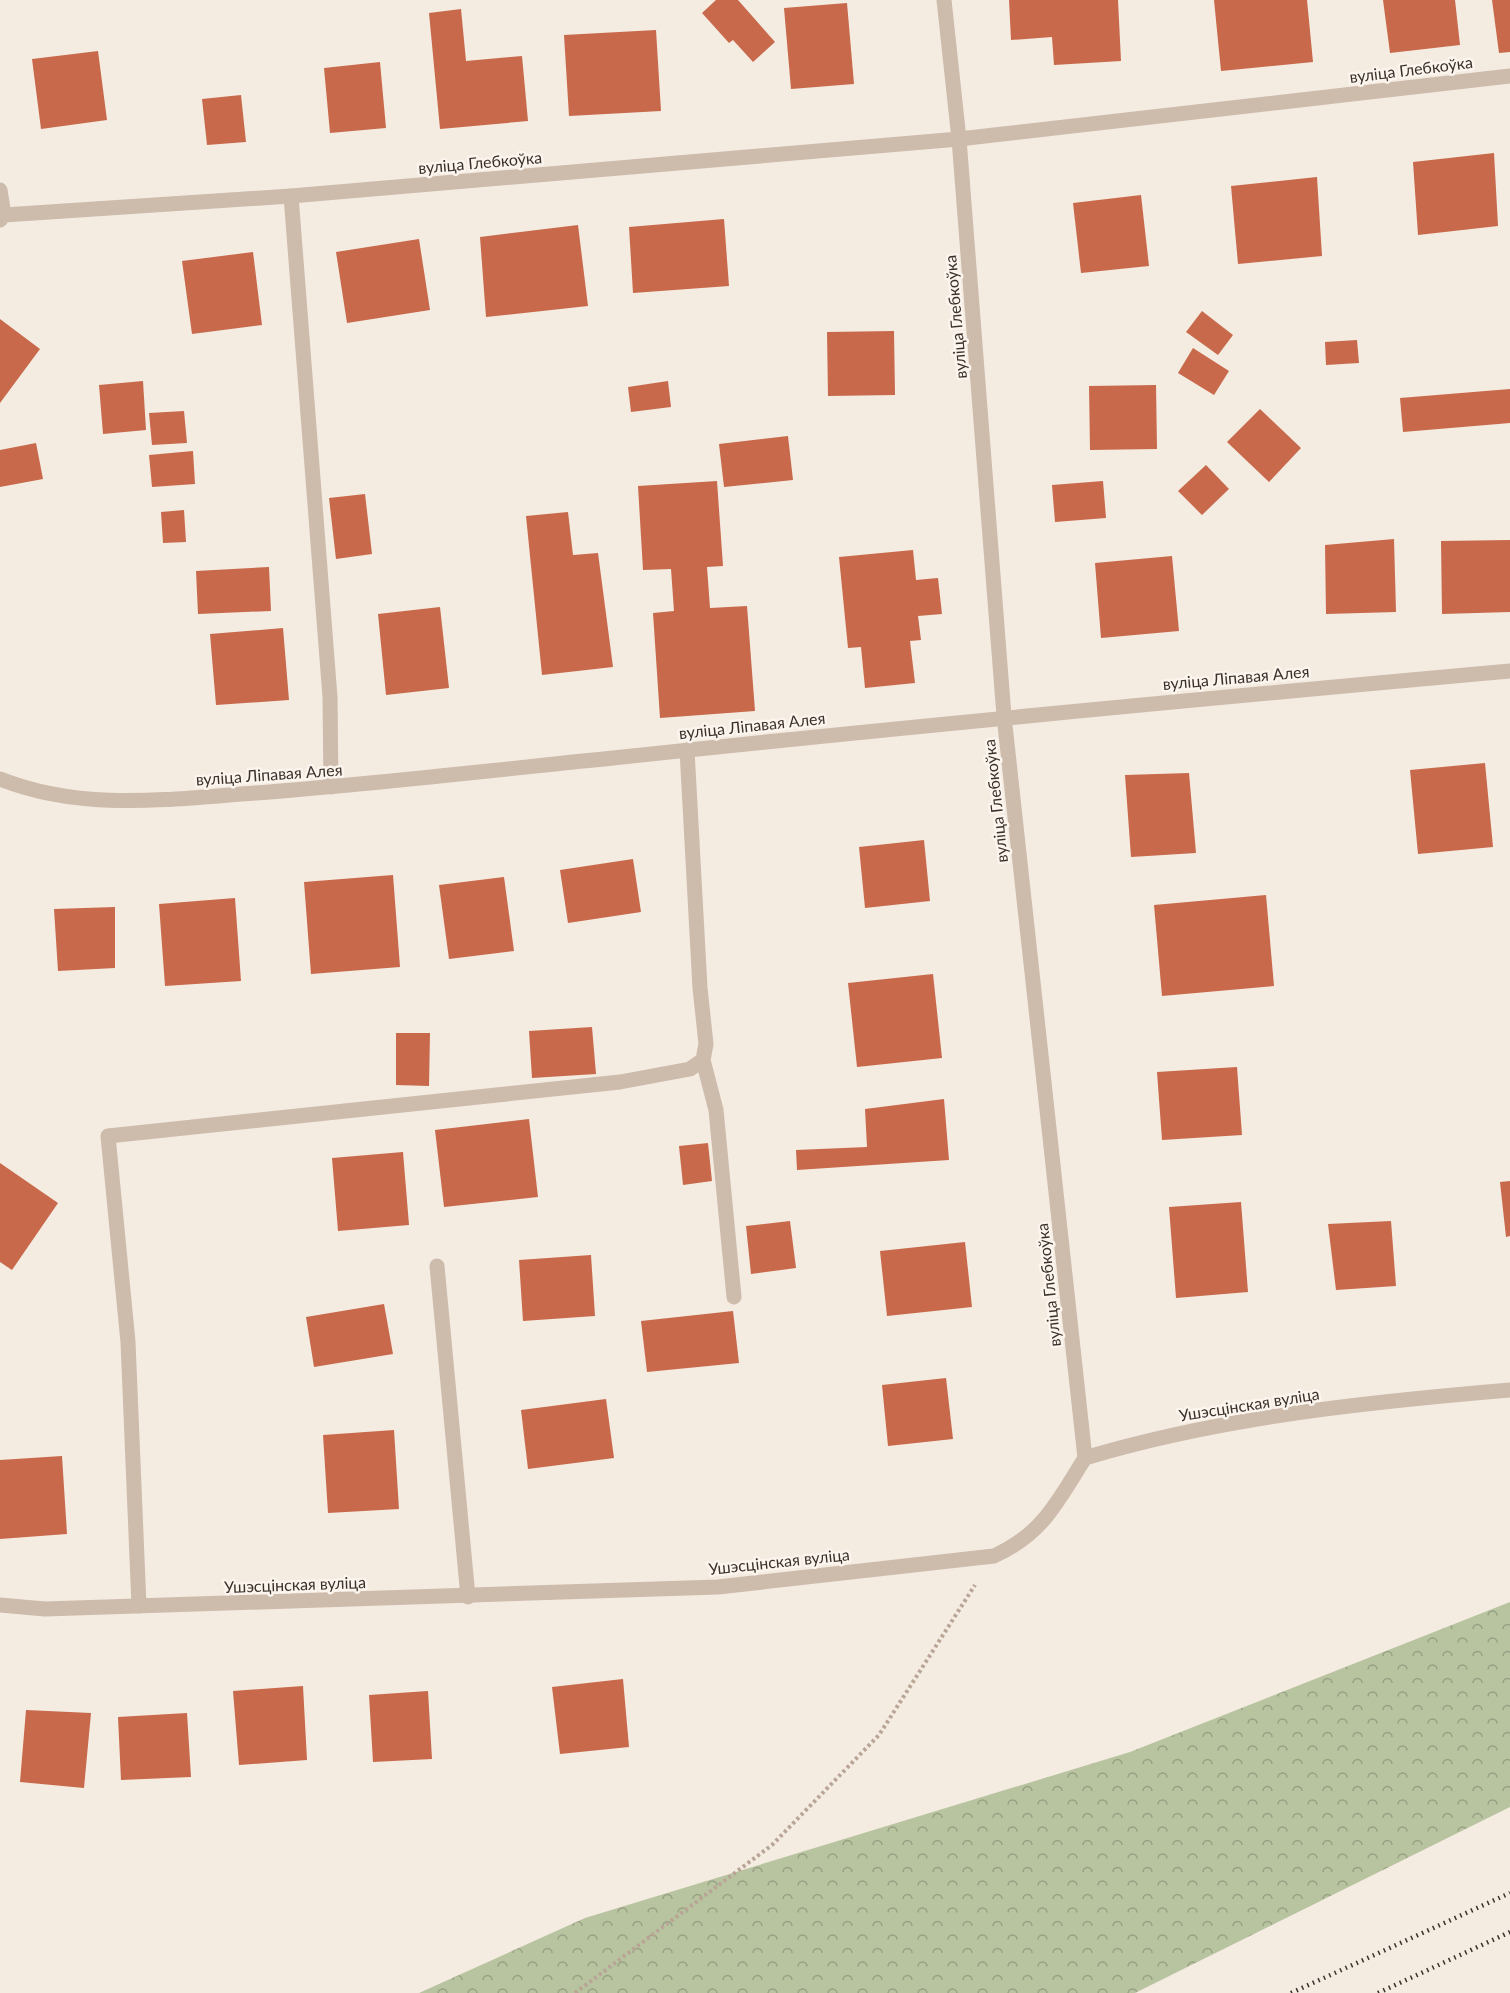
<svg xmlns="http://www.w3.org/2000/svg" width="1510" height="1993" font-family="Lato,sans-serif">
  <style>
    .forest { fill: url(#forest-crowns) }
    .building { fill: #c8694b }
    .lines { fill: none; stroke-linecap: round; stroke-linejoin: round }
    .path { stroke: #b9a596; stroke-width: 4; stroke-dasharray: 3 3; stroke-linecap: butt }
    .lane { stroke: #cdbbac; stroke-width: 15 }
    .street { stroke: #cdbbac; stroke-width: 15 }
    .rail { stroke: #3b302b; stroke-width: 4.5; stroke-dasharray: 1.5 4.5; stroke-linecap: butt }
    .labels { text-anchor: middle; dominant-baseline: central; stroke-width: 5; stroke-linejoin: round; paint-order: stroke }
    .street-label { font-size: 16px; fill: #3b302b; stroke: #fbf5ee }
  </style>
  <defs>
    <pattern id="forest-crowns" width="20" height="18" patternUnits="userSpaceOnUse" patternTransform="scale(1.5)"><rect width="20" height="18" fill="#b8c4a0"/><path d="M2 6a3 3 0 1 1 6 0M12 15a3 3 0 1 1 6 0" fill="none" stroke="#97a083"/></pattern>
  </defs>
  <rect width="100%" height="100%" fill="#f4ebe1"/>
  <path class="forest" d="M1510,1602V1807L1135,1993H419L585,1918L1130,1752Z"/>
  <path class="building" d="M716,0H738L775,42L753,62L733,40L729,43L702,13Z
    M1009,0H1118L1121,61L1054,65L1052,37L1011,40Z
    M1214,0H1307L1313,62L1221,71Z
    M1383,0H1455L1460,45L1390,53Z
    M1492,0H1510V52L1499,53Z
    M847,3L854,84L791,89L784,8Z
    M461,9L466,61L522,56L528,121L440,129L429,13Z
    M656,30L661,111L569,116L564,35Z
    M98,51L107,120L41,129L32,59Z
    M380,62L386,128L330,133L324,68Z
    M241,95L246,142L207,145L202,99Z
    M1494,153L1498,226L1418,235L1413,162Z
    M1317,177L1322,256L1238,264L1231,186Z
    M1141,195L1149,266L1081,273L1073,203Z
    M724,219L729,286L633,293L629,227Z
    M578,225L588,306L486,317L480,237Z
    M419,239L430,310L347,323L336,252Z
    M253,252L262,325L192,334L182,261Z
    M1202,311L1233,335L1218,355L1186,332Z
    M0,319L40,349L0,403Z
    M894,331L895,395L828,396L827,332Z
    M1357,340L1359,363L1326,365L1325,342Z
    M1193,348L1229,371L1214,395L1178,373Z
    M143,381L146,430L103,434L99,385Z
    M668,381L671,407L631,412L628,387Z
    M1156,385L1157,449L1090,450L1089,386Z
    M1510,389V423L1403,432L1400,398Z
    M1260,409L1301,448L1269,482L1227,442Z
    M184,411L187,443L152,445L149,413Z
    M788,436L793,480L724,487L719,444Z
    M36,443L43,479L0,487V450Z
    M193,451L195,484L152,487L149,455Z
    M1206,465L1229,489L1202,515L1178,491Z
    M717,481L723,566L707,567L710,608L747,606L755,711L660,718L653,613L674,611L671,569L643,570L638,486Z
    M1103,481L1106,518L1055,522L1052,485Z
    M365,494L372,554L336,559L329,498Z
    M184,510L186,542L163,543L161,512Z
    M568,512L573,555L598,553L613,667L542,675L526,516Z
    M1394,539L1396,612L1326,614L1325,545Z
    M1510,540V612L1442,614L1441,541Z
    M913,550L916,580L938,578L942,614L918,616L921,640L910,641L915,683L865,688L861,647L848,648L839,557Z
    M1172,556L1179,631L1101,638L1095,563Z
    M269,567L271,611L198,614L196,571Z
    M440,607L449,688L386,695L378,614Z
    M283,628L289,700L216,705L210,634Z
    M1485,763L1493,847L1418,854L1410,770Z
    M1189,773L1196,853L1131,857L1125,775Z
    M924,840L930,901L865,908L859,847Z
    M633,859L641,912L568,923L560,870Z
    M393,875L400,967L311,974L304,882Z
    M504,877L514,951L449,959L439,885Z
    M1266,895L1274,986L1162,996L1154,905Z
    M235,898L241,981L165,986L159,904Z
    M115,907V968L58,971L54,909Z
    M933,974L942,1058L857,1067L848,983Z
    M592,1027L596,1074L532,1078L529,1031Z
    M396,1033H430L429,1086L396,1085Z
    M1237,1067L1242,1135L1162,1140L1157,1072Z
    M944,1099L949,1160L797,1170L796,1150L867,1147L865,1109Z
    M529,1119L538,1197L444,1207L435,1130Z
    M708,1143L712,1181L683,1185L679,1146Z
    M403,1152L409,1225L338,1231L332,1158Z
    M0,1163L58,1203L12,1270L0,1262Z
    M1510,1181V1236L1506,1237L1500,1182Z
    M1241,1202L1248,1292L1176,1298L1169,1207Z
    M790,1221L796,1268L751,1274L746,1226Z
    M1391,1221L1396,1286L1336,1290L1328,1224Z
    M965,1242L972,1307L887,1316L880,1251Z
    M591,1255L595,1316L523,1321L519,1260Z
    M384,1304L393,1354L314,1367L306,1317Z
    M733,1311L739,1363L647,1372L641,1321Z
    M946,1378L953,1439L888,1446L882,1385Z
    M606,1399L614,1458L528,1469L521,1410Z
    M394,1430L399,1509L328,1513L323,1435Z
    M62,1456L67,1534L0,1539V1460Z
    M623,1679L629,1747L560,1754L552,1687Z
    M303,1686L307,1760L239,1765L233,1691Z
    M428,1691L432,1759L373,1762L369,1695Z
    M26,1710L91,1713L84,1788L20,1782Z
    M187,1713L191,1777L121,1780L118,1717Z"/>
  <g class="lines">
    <path class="path" d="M575,1993L772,1845L879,1735L975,1585"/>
    <path class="lane" d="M291,196L330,697L331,787
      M703,1060L716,1110L734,1297
      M437,1266L468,1597
      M139,1606L128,1342L108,1136L620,1082L690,1069L703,1060L706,1044L700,988L687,750"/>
    <path class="street" d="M944,0L959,139L1004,716L1085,1458
      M0,190L4,215L0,220
      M4,215L291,196L959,139L1510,76
      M0,779C83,812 169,799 256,793C375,784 494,770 613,758C912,726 1211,698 1510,671
      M0,1605L45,1609L718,1587L994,1556C1043,1534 1057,1502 1085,1458C1222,1417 1368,1402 1510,1390"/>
    <path class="rail" d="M1291,1993L1510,1893
      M1378,1993L1510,1932"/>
  </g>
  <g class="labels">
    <g class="street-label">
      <text transform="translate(1411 69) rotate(-7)">вуліца Глебкоўка</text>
      <text transform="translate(480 162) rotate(-5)">вуліца Глебкоўка</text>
      <text transform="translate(955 317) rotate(-95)">вуліца Глебкоўка</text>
      <text transform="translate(1236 677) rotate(-5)">вуліца Ліпавая Алея</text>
      <text transform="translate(752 725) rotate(-6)">вуліца Ліпавая Алея</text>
      <text transform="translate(269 774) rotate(-4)">вуліца Ліпавая Алея</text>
      <text transform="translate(995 801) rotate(-96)">вуліца Глебкоўка</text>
      <text transform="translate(1048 1285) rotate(-96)">вуліца Глебкоўка</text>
      <text transform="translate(1249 1404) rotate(-9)">Ушэсцінская вуліца</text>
      <text transform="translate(779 1561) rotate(-6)">Ушэсцінская вуліца</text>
      <text transform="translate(295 1584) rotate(-2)">Ушэсцінская вуліца</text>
    </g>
  </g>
</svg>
